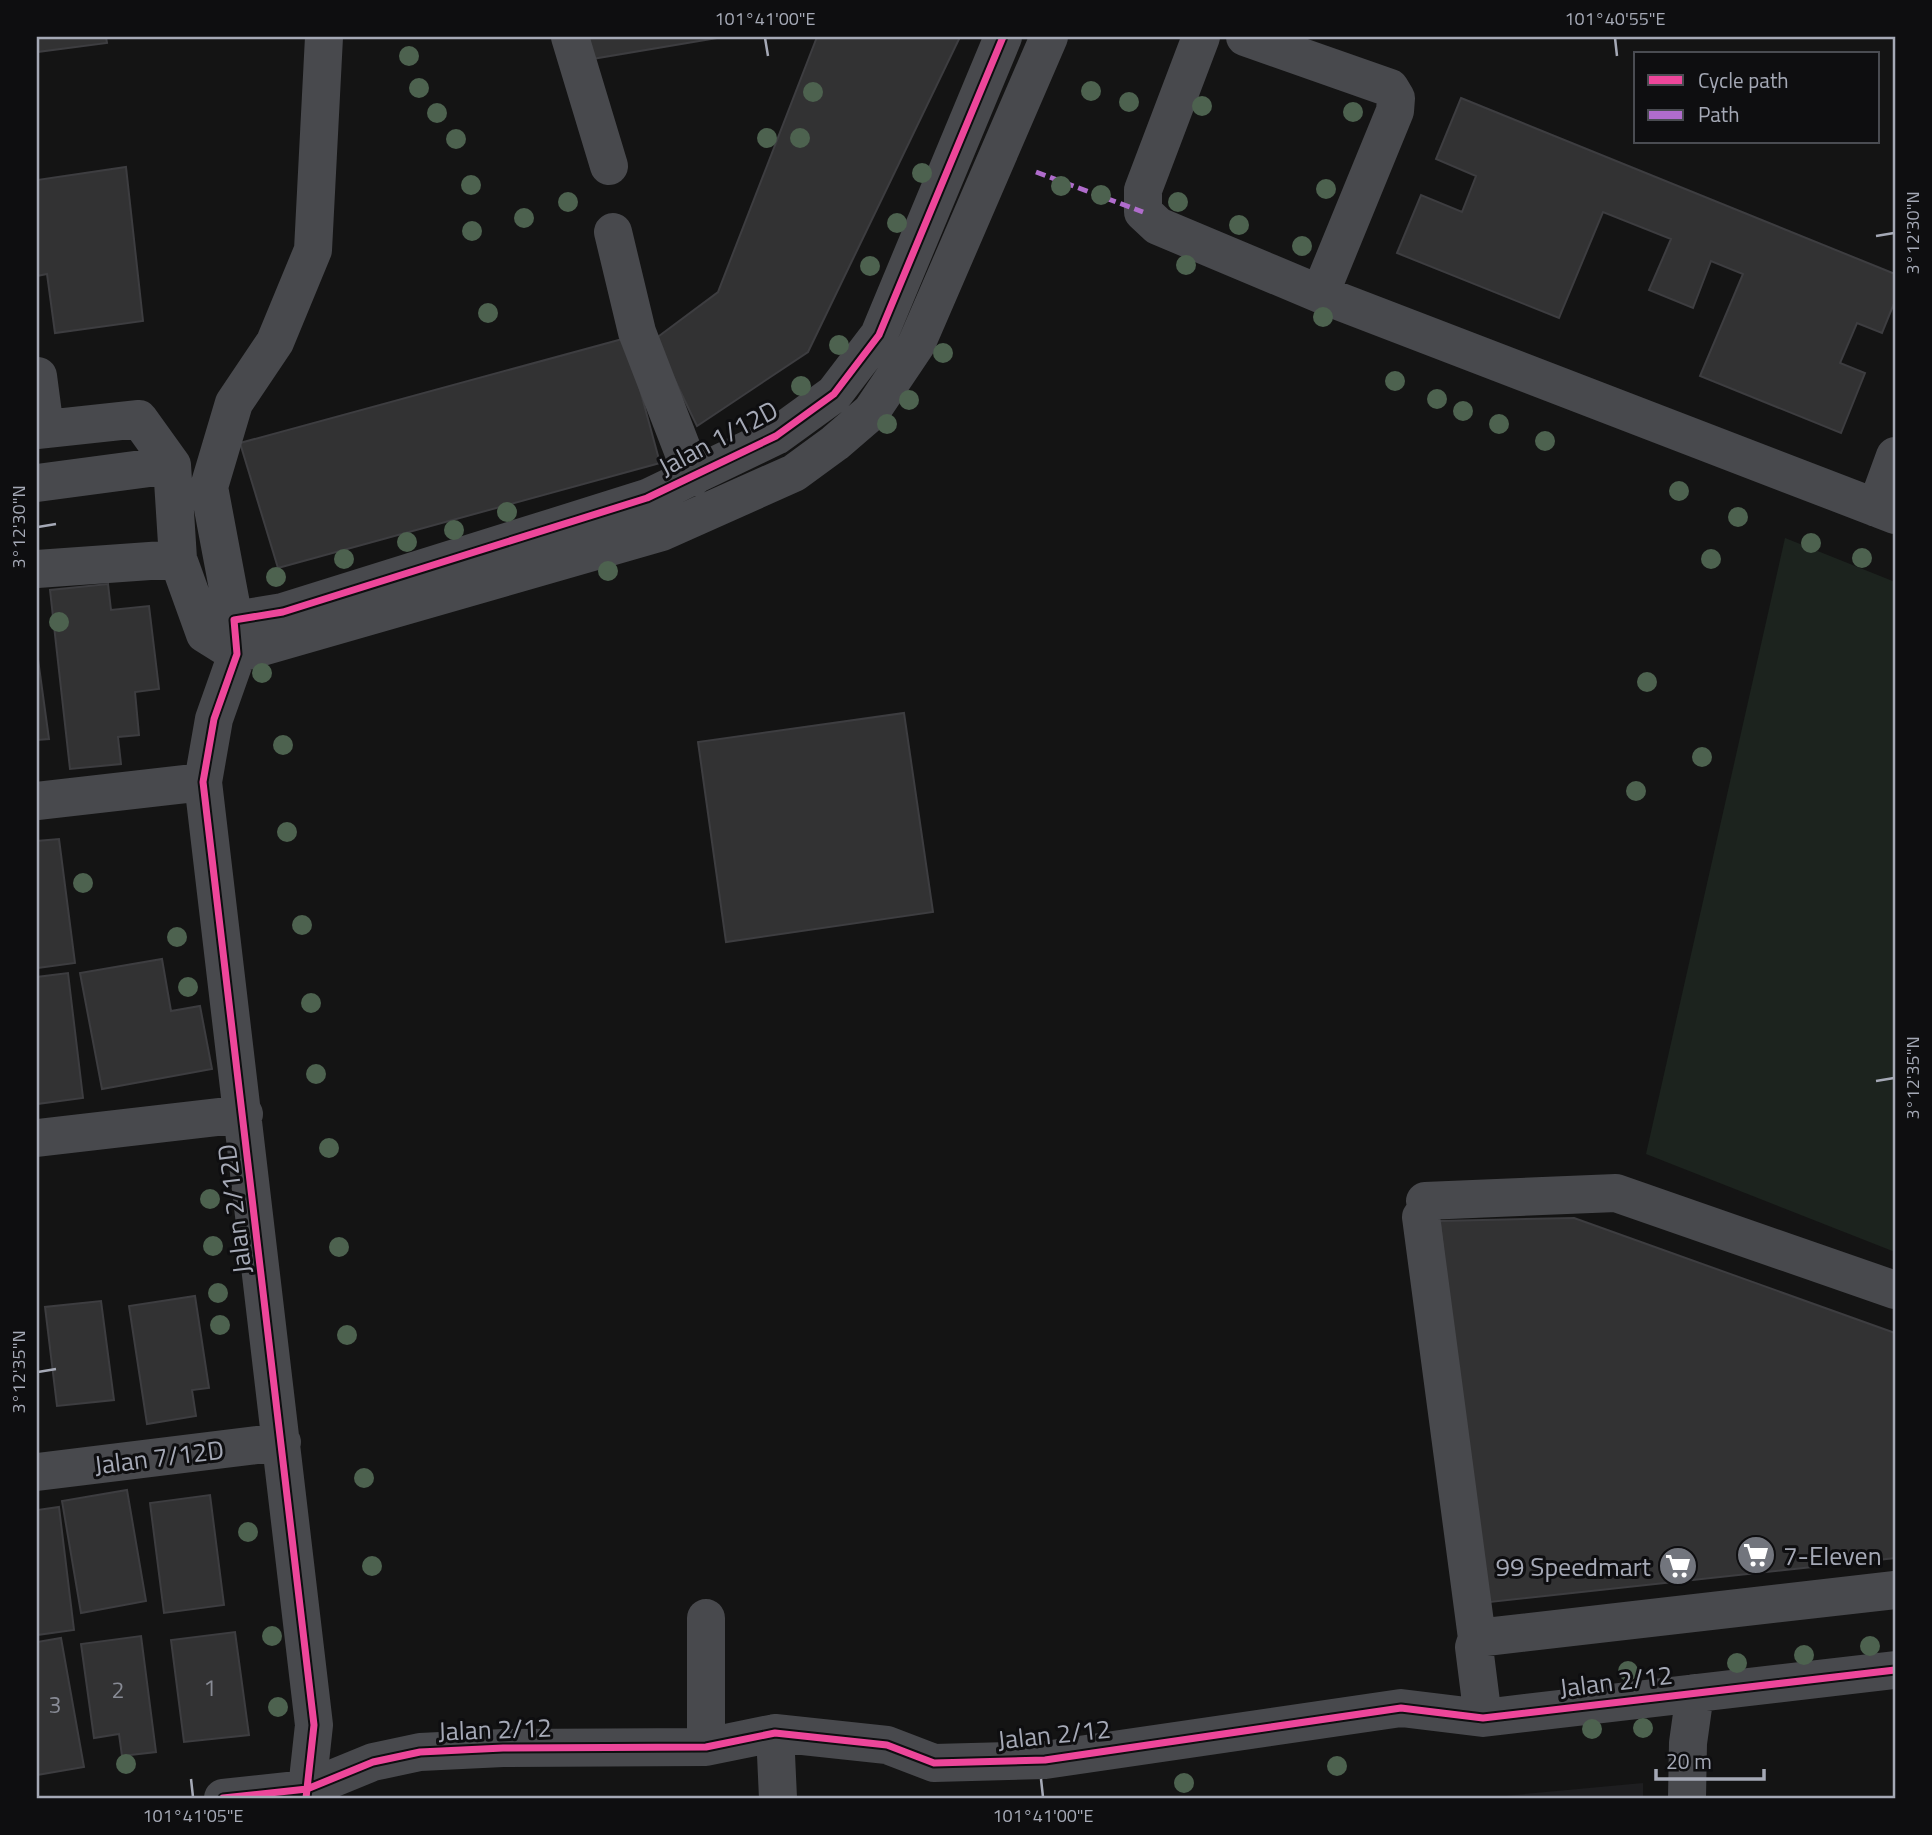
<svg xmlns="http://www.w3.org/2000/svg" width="1932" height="1835" font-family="'Titillium Web',sans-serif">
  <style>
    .built { fill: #1e1e20 }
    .green { fill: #1c231e }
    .building { fill: #323233; stroke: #3d3d40; stroke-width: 2 }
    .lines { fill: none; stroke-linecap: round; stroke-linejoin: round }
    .minor { stroke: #48494d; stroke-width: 38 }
    .quiet { stroke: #b06ccc; stroke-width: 5; stroke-dasharray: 10 5; stroke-linecap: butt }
    .cycleway-casing { stroke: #0e0e10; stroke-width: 11 }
    .cycleway { stroke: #ed469a; stroke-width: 7 }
    .tree { fill: #4d624f }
    .ticks { fill: none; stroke: #a5a9b6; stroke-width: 2.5 }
    .labels { text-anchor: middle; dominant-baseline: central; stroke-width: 6; stroke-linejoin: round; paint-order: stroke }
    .number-label { font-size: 23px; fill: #888b95 }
    .street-label { font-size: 26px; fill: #a5a9b6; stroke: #0e0e10 }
    .poi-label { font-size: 26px; fill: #a5a9b6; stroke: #0e0e10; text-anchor: start }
    .neatline { fill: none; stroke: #a5a9b6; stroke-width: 2.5 }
    .ticks-label { font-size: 18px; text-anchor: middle; fill: #a5a9b6 }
  </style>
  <rect width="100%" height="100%" fill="#141414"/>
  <path class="built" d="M1643,1783V1798H1482Z"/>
  <path class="green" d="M1785,538L1895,582V1252L1646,1154Z"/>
  <path class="building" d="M37,37H106L107,43L37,52Z
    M580,37H723L586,60Z
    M817,37H960L808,352L697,426L655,339L718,292Z
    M1461,98L1895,274V301L1882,333L1857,323L1840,363L1865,373L1841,433L1700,376L1743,274L1711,261L1693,308L1649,290L1671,239L1603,212L1559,318L1397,253L1421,195L1462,212L1476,176L1436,159Z
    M126,167L143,321L55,333L47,274L37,276V180Z
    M626,338L660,463L278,568L240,443Z
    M108,584L111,610L149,606L159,689L135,692L139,735L118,737L121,764L70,769L50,590Z
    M37,652L49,739L37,740Z
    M904,713L933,912L726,942L698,742Z
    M59,839L75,963L37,968V841Z
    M162,959L171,1011L200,1006L212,1069L102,1089L80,973Z
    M68,973L83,1098L37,1104V977Z
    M1574,1218L1895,1333V1558L1481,1603L1440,1221Z
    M195,1296L209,1388L192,1390L196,1416L147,1424L129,1306Z
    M101,1301L114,1400L57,1406L45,1307Z
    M127,1490L146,1601L81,1613L62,1501Z
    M210,1495L224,1605L164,1613L150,1503Z
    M59,1507L74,1630L37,1635V1510Z
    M235,1632L249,1735L184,1742L171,1640Z
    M141,1636L156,1752L122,1756L119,1734L94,1738L81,1644Z
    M61,1638L84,1767L37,1775V1642Z"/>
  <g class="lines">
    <path class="minor" d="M570,37L609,166
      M1201,37L1143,190V212L1158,226L1320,294L1895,515
      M1245,37L1390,88L1396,98L1395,111L1320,294
      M613,232L637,332L693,477
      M38,376L45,429
      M37,430L139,419L172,465L178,559L37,569
      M37,483L172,465
      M1876,508L1895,456
      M178,559L205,634L237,654L662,532L794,473L835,443L871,412L916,345L1049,37
      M234,620L283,612L647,498L776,436L834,394L879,335L1003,37
      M37,801L203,782
      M37,1138L244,1114
      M1425,1201L1616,1193L1895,1290
      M1421,1217L1477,1638L1895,1590
      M37,1472L282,1442
      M706,1618V1747
      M1477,1638L1474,1647L1483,1718
      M775,1733L778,1798
      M223,1798L307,1789L373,1762L420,1752L503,1748L706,1747L775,1733L887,1745L934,1763L1045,1760L1401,1708L1483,1718L1895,1670
      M306,1798L314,1725L203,782L214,719L237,654L234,620L209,487L234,403L275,342L313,250L324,37
      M1687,1798L1688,1743L1695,1693"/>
    <path class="quiet" d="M1036,172L1143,212"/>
    <defs>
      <path id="cycleway" d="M223,1798L307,1789L373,1762L420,1752L503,1748L706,1747L775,1733L887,1745L934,1763L1045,1760L1401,1708L1483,1718L1895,1670
        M306,1798L314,1725L203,782L214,719L237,654L234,620L283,612L647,498L776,436L834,394L879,335L1003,37"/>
    </defs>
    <use href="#cycleway" class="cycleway-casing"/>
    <use href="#cycleway" class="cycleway"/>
  </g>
  <g class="tree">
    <circle cx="409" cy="56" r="10"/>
    <circle cx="419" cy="88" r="10"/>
    <circle cx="1091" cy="91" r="10"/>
    <circle cx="813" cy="92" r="10"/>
    <circle cx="1129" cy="102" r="10"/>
    <circle cx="1202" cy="106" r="10"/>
    <circle cx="1353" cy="112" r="10"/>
    <circle cx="437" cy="113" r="10"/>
    <circle cx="767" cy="138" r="10"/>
    <circle cx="800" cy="138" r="10"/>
    <circle cx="456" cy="139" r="10"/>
    <circle cx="922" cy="173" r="10"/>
    <circle cx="471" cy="185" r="10"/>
    <circle cx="1061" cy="186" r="10"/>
    <circle cx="1326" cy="189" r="10"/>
    <circle cx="1101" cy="195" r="10"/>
    <circle cx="568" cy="202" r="10"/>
    <circle cx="1178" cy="202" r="10"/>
    <circle cx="524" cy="218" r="10"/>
    <circle cx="897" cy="223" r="10"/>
    <circle cx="1239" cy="225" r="10"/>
    <circle cx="472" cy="231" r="10"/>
    <circle cx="1302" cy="246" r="10"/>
    <circle cx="1186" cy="265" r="10"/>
    <circle cx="870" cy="266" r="10"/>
    <circle cx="488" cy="313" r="10"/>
    <circle cx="1323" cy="317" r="10"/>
    <circle cx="839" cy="345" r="10"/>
    <circle cx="943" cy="353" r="10"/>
    <circle cx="1395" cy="381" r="10"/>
    <circle cx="801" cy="386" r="10"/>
    <circle cx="1437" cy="399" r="10"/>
    <circle cx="909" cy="400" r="10"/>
    <circle cx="1463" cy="411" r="10"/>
    <circle cx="887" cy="424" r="10"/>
    <circle cx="1499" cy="424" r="10"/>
    <circle cx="1545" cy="441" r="10"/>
    <circle cx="1679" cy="491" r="10"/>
    <circle cx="507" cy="512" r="10"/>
    <circle cx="1738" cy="517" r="10"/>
    <circle cx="454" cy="530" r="10"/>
    <circle cx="407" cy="542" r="10"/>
    <circle cx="1811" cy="543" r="10"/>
    <circle cx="1862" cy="558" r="10"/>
    <circle cx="344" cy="559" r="10"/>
    <circle cx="1711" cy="559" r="10"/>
    <circle cx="608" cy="571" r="10"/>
    <circle cx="276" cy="577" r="10"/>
    <circle cx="59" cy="622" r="10"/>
    <circle cx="262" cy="673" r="10"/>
    <circle cx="1647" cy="682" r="10"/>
    <circle cx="283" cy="745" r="10"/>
    <circle cx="1702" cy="757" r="10"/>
    <circle cx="1636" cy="791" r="10"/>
    <circle cx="287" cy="832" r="10"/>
    <circle cx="83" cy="883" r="10"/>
    <circle cx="302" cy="925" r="10"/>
    <circle cx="177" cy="937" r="10"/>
    <circle cx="188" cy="987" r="10"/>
    <circle cx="311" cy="1003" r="10"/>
    <circle cx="316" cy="1074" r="10"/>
    <circle cx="329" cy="1148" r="10"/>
    <circle cx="210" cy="1199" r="10"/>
    <circle cx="213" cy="1246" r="10"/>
    <circle cx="339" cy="1247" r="10"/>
    <circle cx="218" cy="1293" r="10"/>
    <circle cx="220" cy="1325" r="10"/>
    <circle cx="347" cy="1335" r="10"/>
    <circle cx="364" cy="1478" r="10"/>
    <circle cx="248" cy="1532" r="10"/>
    <circle cx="372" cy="1566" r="10"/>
    <circle cx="272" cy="1636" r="10"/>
    <circle cx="1870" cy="1646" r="10"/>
    <circle cx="1804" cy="1655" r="10"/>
    <circle cx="1737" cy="1663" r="10"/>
    <circle cx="1628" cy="1671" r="10"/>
    <circle cx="278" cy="1707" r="10"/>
    <circle cx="1643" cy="1728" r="10"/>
    <circle cx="1592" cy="1729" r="10"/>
    <circle cx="126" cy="1764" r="10"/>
    <circle cx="1337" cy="1766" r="10"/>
    <circle cx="1184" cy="1783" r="10"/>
  </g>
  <path class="ticks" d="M765,38L768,56M1615,38L1617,56M1876,236L1894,233M38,527L56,524M1876,1081L1894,1078M38,1372L56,1369M191,1779L193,1797M1041,1779L1043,1797"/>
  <defs>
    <symbol id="supermarket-disc" viewBox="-11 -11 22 22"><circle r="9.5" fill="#72757d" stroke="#0e0e10"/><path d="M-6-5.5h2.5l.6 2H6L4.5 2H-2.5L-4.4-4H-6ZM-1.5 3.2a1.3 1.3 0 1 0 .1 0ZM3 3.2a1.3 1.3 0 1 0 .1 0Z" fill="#fff"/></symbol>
  </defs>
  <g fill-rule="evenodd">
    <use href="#supermarket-disc" x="1734" y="1533" width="44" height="44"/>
    <use href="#supermarket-disc" x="1656" y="1544" width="44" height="44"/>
  </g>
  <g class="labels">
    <g class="number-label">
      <text x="210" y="1687">1</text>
      <text x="118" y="1689">2</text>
      <text x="55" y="1704">3</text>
    </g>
    <g class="street-label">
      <text transform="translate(718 438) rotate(-28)">Jalan 1/12D</text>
      <text transform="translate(234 1209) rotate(-97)">Jalan 2/12D</text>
      <text transform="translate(159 1457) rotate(-7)">Jalan 7/12D</text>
      <text transform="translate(1616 1681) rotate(-7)">Jalan 2/12</text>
      <text transform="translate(495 1729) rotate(-2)">Jalan 2/12</text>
      <text transform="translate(1054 1734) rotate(-6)">Jalan 2/12</text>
    </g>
    <g class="poi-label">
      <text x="1783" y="1555">7-Eleven</text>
      <text x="1651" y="1566" text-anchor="end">99 Speedmart</text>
    </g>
  </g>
  <rect width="1932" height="1835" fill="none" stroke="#0e0e10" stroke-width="77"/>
  <rect x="1634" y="52" width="245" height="91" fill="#0e0e10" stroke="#4a4c52" stroke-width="2"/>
  <rect x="1648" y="75" width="35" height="10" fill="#ed469a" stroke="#4a4c52" stroke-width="2"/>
  <text x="1698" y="88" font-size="21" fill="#a5a9b6">Cycle path</text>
  <rect x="1648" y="110" width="35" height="10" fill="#b06ccc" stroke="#4a4c52" stroke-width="2"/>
  <text x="1698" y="122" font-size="21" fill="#a5a9b6">Path</text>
  <path d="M1656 1769v10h108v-10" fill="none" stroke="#a5a9b6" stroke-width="3.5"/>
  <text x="1666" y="1769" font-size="21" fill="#a5a9b6" stroke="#0e0e10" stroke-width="5" paint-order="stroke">20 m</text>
  <rect x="38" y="38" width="1856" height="1759" class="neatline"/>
  <g class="ticks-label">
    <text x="765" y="25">101°41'00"E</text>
    <text x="1615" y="25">101°40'55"E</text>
    <text transform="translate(1913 233) rotate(-90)" y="6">3°12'30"N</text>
    <text transform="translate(19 527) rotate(-90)" y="6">3°12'30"N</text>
    <text transform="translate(1913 1078) rotate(-90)" y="6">3°12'35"N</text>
    <text transform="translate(19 1372) rotate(-90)" y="6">3°12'35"N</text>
    <text x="193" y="1822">101°41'05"E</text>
    <text x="1043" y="1822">101°41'00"E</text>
  </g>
</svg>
